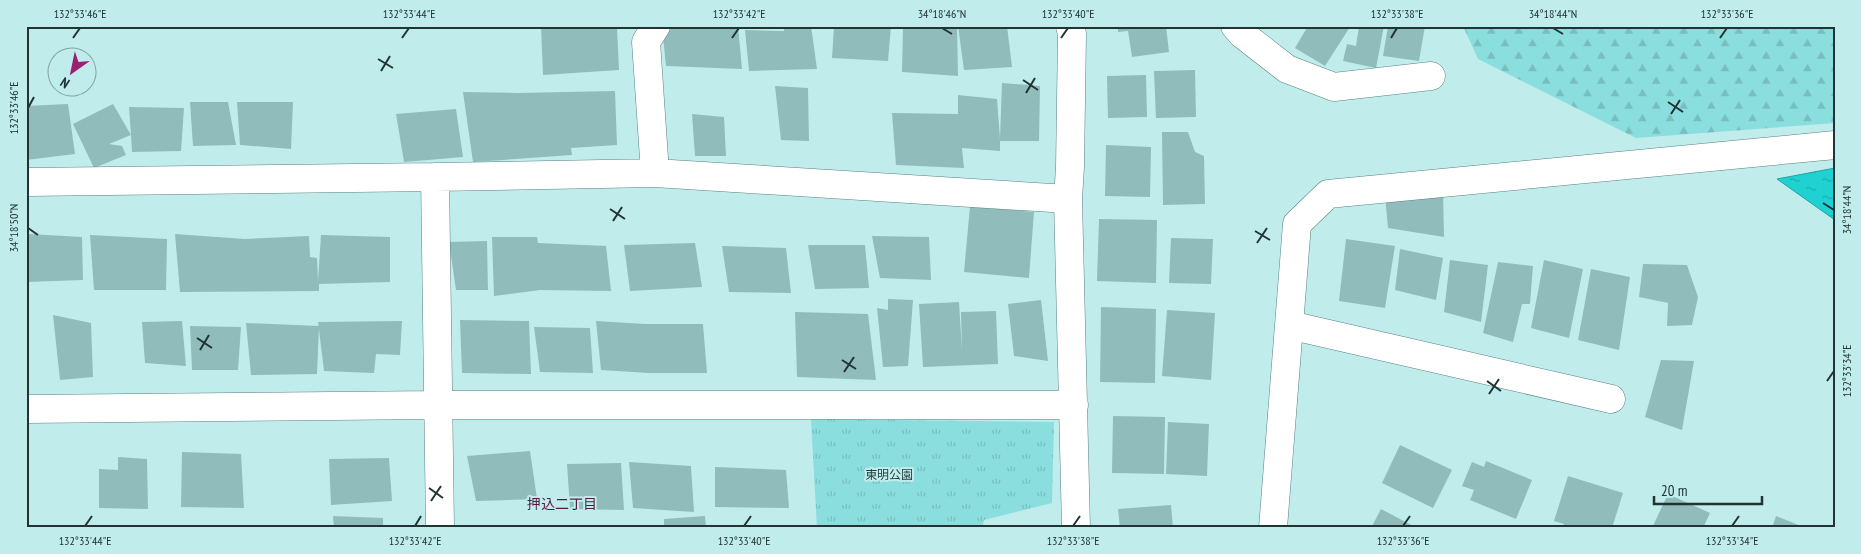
<svg xmlns="http://www.w3.org/2000/svg" width="1861" height="554" font-family="'PT Sans Narrow','Noto Sans JP',sans-serif">
  <style>
    .forest { fill: url(#forest-firs) }
    .park { fill: url(#park-tufts) }
    .water { fill: url(#water-ripples); stroke: #21a2a2 }
    .building { fill: #91bcbc }
    .lines { fill: none; stroke-linecap: round; stroke-linejoin: round }
    .minor-casing { stroke: #588281; stroke-width: 29 }
    .minor { stroke: #fff; stroke-width: 28 }
    .ticks { fill: none; stroke: #233; stroke-width: 2 }
    .labels { text-anchor: middle; dominant-baseline: central; stroke-width: 4; stroke-linejoin: round; paint-order: stroke }
    .park-label { font-size: 12px; fill: #243e3e; stroke: #c0edec }
    .neighbourhood-label { font-size: 14px; fill: #571b41; stroke: #c0edec }
    .neatline { fill: none; stroke: #233; stroke-width: 2 }
    .ticks-label { font-size: 12px; text-anchor: middle; fill: #233 }
  </style>
  <defs>
    <pattern id="forest-firs" width="22" height="20" patternUnits="userSpaceOnUse" patternTransform="scale(1.25)"><rect width="22" height="20" fill="#8adedd"/><path d="M5 1l3.5 6h-7zM16 11l3.5 6h-7z" fill="#77bfbe"/></pattern>
    <pattern id="park-tufts" width="24" height="20" patternUnits="userSpaceOnUse" patternTransform="scale(1.25)"><rect width="24" height="20" fill="#8adedd"/><path d="M3 7l-1-3M5 7V3M7 7l1-3M15 17l-1-3M17 17v-4M19 17l1-3" fill="none" stroke="#77bfbe"/></pattern>
    <pattern id="water-ripples" width="26" height="14" patternUnits="userSpaceOnUse" patternTransform="scale(1.25)"><rect width="26" height="14" fill="#20d1d1"/><path d="M2 4q2-2 4 0t4 0M15 11q2-2 4 0t4 0" fill="none" stroke="#1caaaa"/></pattern>
  </defs>
  <rect width="100%" height="100%" fill="#c0edec"/>
  <path class="forest" d="M1463,26H1835V123L1636,138L1478,59Z"/>
  <path class="park" d="M811,419L1054,422L1052,503L984,520L982,528H817Z"/>
  <path class="water" d="M1835,168V220L1777,179Z"/>
  <path class="building" d="M541,26L617,27L619,70L543,75Z
    M662,26H738L742,69L666,66Z
    M784,26H811L817,69L749,71L745,30L784,31Z
    M834,26H891L888,61L832,58Z
    M903,26H957L958,76L902,72Z
    M958,26H1007L1012,67L964,70Z
    M1118,26H1166L1169,52L1132,57L1128,31L1118,32Z
    M1308,26L1350,27L1325,66L1295,48Z
    M1359,26H1384L1376,68L1343,61L1347,44L1356,46Z
    M1388,26H1425L1419,61L1383,56Z
    M1195,70L1196,117L1156,118L1154,71Z
    M1146,75L1147,117L1108,118L1107,76Z
    M1002,83L1040,86L1039,141H1000V151L962,148L964,168L896,165L892,113L958,114V95L997,99L1000,139Z
    M775,86L808,88L809,141L781,140Z
    M615,91L617,145L571,148L572,155L473,162L463,92L518,93Z
    M190,102H228L236,145L193,146Z
    M237,102H293L291,149L240,145Z
    M68,104L75,154L26,160V106Z
    M113,104L131,135L129,107L184,108L181,151L132,152L131,135L109,144L122,146L126,155L94,168L73,124Z
    M456,109L463,157L404,162L396,114Z
    M692,114L724,117L726,156H695Z
    M1162,132H1188L1195,152L1204,156L1205,204L1163,205Z
    M1106,145L1151,147L1150,197L1105,196Z
    M1443,191L1444,237L1388,228L1385,195Z
    M970,206L1034,212L1029,278L964,272Z
    M1099,219L1157,220L1156,283L1097,281Z
    M29,234L82,237L83,280L26,282Z
    M175,234L245,239L309,236L310,257L317,258L318,281L321,235L390,237V282L319,284V291L180,292Z
    M90,235L167,239L166,290H94Z
    M872,236L929,237L931,280L880,278Z
    M492,237H537L538,243L606,246L611,291L540,290L494,296Z
    M1171,238L1213,239L1211,284L1169,283Z
    M1346,239L1395,246L1385,308L1339,301Z
    M487,241L488,290H456L449,242Z
    M695,243L702,287L630,291L624,245Z
    M808,245H865L869,288L815,289Z
    M722,246L786,248L791,293L729,292Z
    M1400,249L1443,258L1436,300L1395,290Z
    M1450,260L1488,265L1481,322L1444,312Z
    M1544,260L1583,269L1569,338L1531,328Z
    M1498,262L1533,266L1530,304H1522L1513,342L1483,333Z
    M1643,264L1687,265L1698,297L1692,325L1667,326L1668,303L1639,297Z
    M1591,269L1630,277L1619,350L1578,340Z
    M888,299L913,300L908,366L883,367L877,308L888,310Z
    M1041,300L1048,361L1014,356L1008,304Z
    M959,302L962,351L961,312L996,311L998,364L923,367L919,304Z
    M1101,307L1156,309L1155,383L1100,382Z
    M1167,310L1215,313L1211,380L1162,376Z
    M795,312L868,314L876,380L797,377Z
    M53,315L91,323L93,377L60,380Z
    M460,320L529,321L531,374L462,373Z
    M182,321L186,366L145,363L142,322Z
    M402,321L400,355L376,354L374,373L324,371L318,322Z
    M596,321L645,324H703L707,373H648L601,370Z
    M246,323L319,326L317,374L251,375Z
    M190,326L241,327L238,370H192Z
    M534,327L590,328L593,373L540,372Z
    M1661,360L1694,361L1682,430L1645,417Z
    M1113,416L1165,417L1164,474L1112,473Z
    M1168,422L1209,424L1207,476L1166,474Z
    M1400,445L1452,470L1433,508L1382,483Z
    M530,451L537,499L476,501L467,456Z
    M182,452L241,454L244,508L181,507Z
    M118,457L147,459L148,509L99,508V469L118,470Z
    M389,458L392,501L331,505L329,459Z
    M1486,461L1532,480L1516,519L1470,500L1474,490L1462,486L1472,462L1484,467Z
    M629,462L691,466L694,512L633,508Z
    M621,463L624,510L570,509L567,464Z
    M715,467L786,470L789,508L715,507Z
    M1568,476L1623,493L1612,528H1563L1564,524L1554,521Z
    M1668,494L1710,513L1703,528H1652Z
    M1171,505L1173,528H1120L1118,509Z
    M1381,509L1417,528H1371Z
    M333,516L383,518V528H334Z
    M705,516L706,528H664V519Z
    M1776,516L1806,528H1772Z"/>
  <g class="lines">
    <defs>
      <path id="minor" d="M1070,26L1072,34L1070,167L1068,199L1076,528
        M1235,26L1242,34L1287,69L1334,87L1431,76
        M655,173L646,42L656,26
        M435,177L440,528
        M26,182L435,177L655,173L1068,199
        M1289,325L1611,399
        M26,409L437,405H1074
        M1273,528L1297,224L1328,194L1835,145"/>
    </defs>
    <use href="#minor" class="minor-casing"/>
    <use href="#minor" class="minor"/>
  </g>
  <path class="ticks" d="M942,28L952,34M1553,28L1563,34M73,38L80,28M402,38L409,28M732,38L739,28M1061,38L1068,28M1391,38L1397,28M1720,38L1727,28M378,59L393,68M381,71L390,56M1023,80L1038,90M1026,93L1035,78M1668,102L1683,112M28,108L34,97M1671,114L1680,100M1823,203L1834,210M610,209L625,219M613,221L622,207M28,228L38,235M1255,231L1270,240M1257,243L1267,228M197,338L212,348M200,350L209,335M842,360L856,369M844,372L854,357M1487,381L1501,391M1827,381L1834,371M1489,394L1499,379M429,488L443,498M431,501L441,486M85,526L92,516M415,526L421,516M744,526L751,516M1073,526L1080,516M1403,526L1410,516M1732,526L1739,516"/>
  <g class="labels">
    <g class="park-label">
      <text x="889" y="474">東明公園</text>
    </g>
    <g class="neighbourhood-label">
      <text x="562" y="504">押込二丁目</text>
    </g>
  </g>
  <rect width="1861" height="554" fill="none" stroke="#c0edec" stroke-width="55"/>
  <g transform="translate(72 72) rotate(213)"><circle r="24" fill="#c0edec" stroke="#81a3a2"/>
  <path d="M0-4L9 19L0 12L-9 19Z" fill="#9c1e73"/>
  <text y="-8" font-size="14" font-weight="bold" text-anchor="middle" fill="#223333">N</text>
  </g>
  <path d="M1654 496v8h108v-8" fill="none" stroke="#223333" stroke-width="2.5"/>
  <text x="1661" y="496" font-size="15" fill="#223333" stroke="#c0edec" stroke-width="4" paint-order="stroke">20 m</text>
  <rect x="28" y="28" width="1806" height="498" class="neatline"/>
  <g class="ticks-label">
    <text x="80" y="18">132°33'46"E</text>
    <text x="409" y="18">132°33'44"E</text>
    <text x="739" y="18">132°33'42"E</text>
    <text x="942" y="18">34°18'46"N</text>
    <text x="1068" y="18">132°33'40"E</text>
    <text x="1397" y="18">132°33'38"E</text>
    <text x="1553" y="18">34°18'44"N</text>
    <text x="1727" y="18">132°33'36"E</text>
    <text transform="translate(14 108) rotate(-90)" y="4">132°33'46"E</text>
    <text transform="translate(1847 210) rotate(-90)" y="4">34°18'44"N</text>
    <text transform="translate(14 228) rotate(-90)" y="4">34°18'50"N</text>
    <text transform="translate(1847 371) rotate(-90)" y="4">132°33'34"E</text>
    <text x="85" y="545">132°33'44"E</text>
    <text x="415" y="545">132°33'42"E</text>
    <text x="744" y="545">132°33'40"E</text>
    <text x="1073" y="545">132°33'38"E</text>
    <text x="1403" y="545">132°33'36"E</text>
    <text x="1732" y="545">132°33'34"E</text>
  </g>
</svg>
